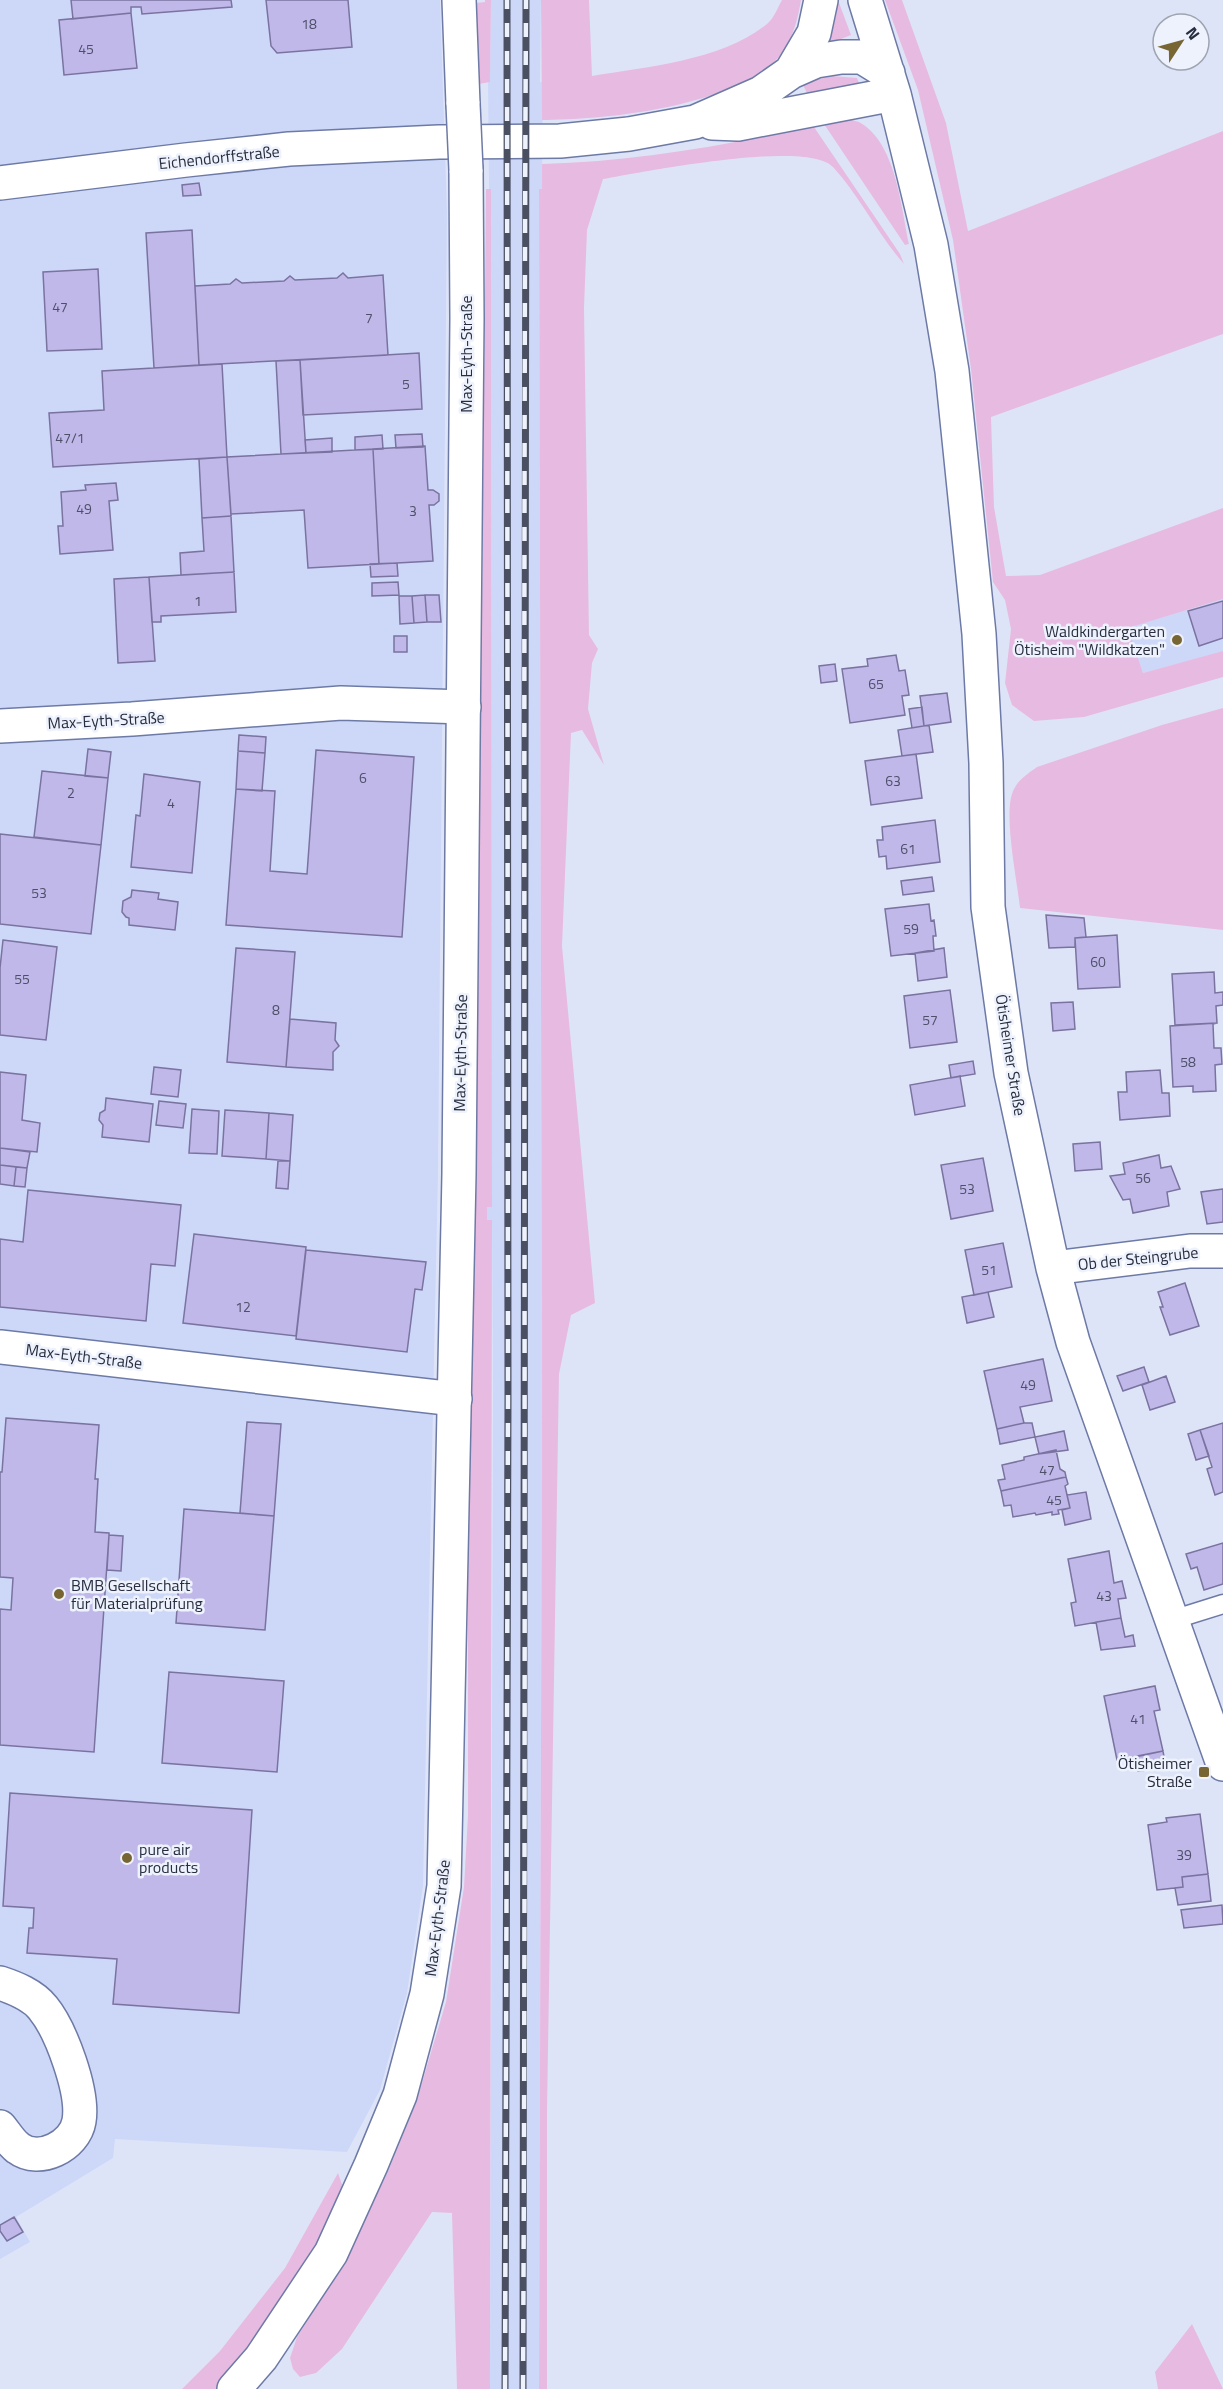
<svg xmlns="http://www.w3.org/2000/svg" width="1223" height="2389" font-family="'Titillium Web',sans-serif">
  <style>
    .built { fill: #cdd8f9 }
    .green { fill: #e7bbe1 }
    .building { fill: #bfb8e9; stroke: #7a73a0; stroke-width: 1.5 }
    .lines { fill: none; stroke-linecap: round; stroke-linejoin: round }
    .service-casing { stroke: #6d7aa6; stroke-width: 21 }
    .minor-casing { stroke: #6d7aa6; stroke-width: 36 }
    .tertiary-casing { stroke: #6d7aa6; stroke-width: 36 }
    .service { stroke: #fff; stroke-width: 18 }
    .minor { stroke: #fff; stroke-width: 33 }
    .tertiary { stroke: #fff; stroke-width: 33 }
    .rail-casing { stroke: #4a5062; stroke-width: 7 }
    .rail { stroke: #eef2fc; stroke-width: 4.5; stroke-dasharray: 14; stroke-linecap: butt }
    .tertiary-bridge-casing { stroke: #6d7aa6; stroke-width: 36; stroke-linecap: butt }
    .tertiary-bridge { stroke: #fff; stroke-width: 33 }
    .poi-dot { fill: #776634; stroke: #eef2fc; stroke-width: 2 }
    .labels { text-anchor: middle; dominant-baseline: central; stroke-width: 5; stroke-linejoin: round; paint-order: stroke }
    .number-label { font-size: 14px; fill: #4e506a }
    .street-label { font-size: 16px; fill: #282e40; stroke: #eef2fc }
    .poi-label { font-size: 16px; fill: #282e40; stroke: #eef2fc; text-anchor: end }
  </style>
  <rect width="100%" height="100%" fill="#dee4f8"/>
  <path class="built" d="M0,0H440L447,212L438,1172L423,1886L407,1993L380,2090L347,2152L115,2139L113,2158L16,2217L30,2242L0,2259Z
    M491,0H541L540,82H543L542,189H539L542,1399L539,2389H490L493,1399L492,1221L487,1220V1207L492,1206L491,189H489L488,82H490Z
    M1223,599V652L1143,673L1127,628Z"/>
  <path class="green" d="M485,0H491L490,82L479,84L476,3L485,2Z
    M541,0H589L592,76C646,67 725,60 768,23C774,18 778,7 782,0H801C797,24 790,49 771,65C720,107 607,120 542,120Z
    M838,0L851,35L826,45L836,16Z
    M885,0H902L946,123L968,231L1223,131V334L991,417L994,507L1006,576L1040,575L1223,508V599L1128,628L1143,673L1223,651V677L1084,717L1034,721L1012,705L1005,683L1011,629L1005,600L993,582L971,369L953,240L918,90Z
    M832,76L857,78L859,83L851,87L810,99L802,83Z
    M841,117C846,119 853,120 859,122C896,142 901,207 909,244L905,245L820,118Z
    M814,127L900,254L904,264C878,235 859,195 833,167C807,139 643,172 603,179L587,230L584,308L589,635L598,649L592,663L588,709L604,765L582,730L571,733L562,946L595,1303L571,1315L559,1374L547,2112V2389H539L542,1399L539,189H542V164C633,162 725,145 814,127Z
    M486,189H491L492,1207H487V1220H492L490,2389H457L452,2213L432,2212L342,2349L316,2373L300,2377L293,2369L290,2358L297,2337L346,2260L389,2169L416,2103L446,2002L464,1887L468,1815V1584L481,707Z
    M1223,708V930L1020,908C1017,881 1004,817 1012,794C1016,781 1026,775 1037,767L1162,725Z
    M338,2173L345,2193L316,2251L250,2351L216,2389H182L220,2351L285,2268Z
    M1192,2324L1223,2389H1158L1155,2372Z"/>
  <path class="building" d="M71,0H231L232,7L142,14L141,7H131V13L73,19Z
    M266,0H348L352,47L277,53L271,46Z
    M131,13L137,68L64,75L59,20Z
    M199,183L201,195L183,196L182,185Z
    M192,230L199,365L154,368L146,233Z
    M98,269L102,349L47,351L43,272Z
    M343,273L348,278L383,275L388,355L199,365L195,286L230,284L236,279L242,283L284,281L290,276L295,280L337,278Z
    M419,353L422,409L303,415L300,360Z
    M300,360L306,453L281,454L276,361Z
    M222,364L227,457L53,467L49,413L104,410L102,371Z
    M422,434L423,447L396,448L395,435Z
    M382,435L383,449L355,450V437Z
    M332,438V452L306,453L305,440Z
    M425,446L428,490H433L439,494V501L434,505H429L433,561L379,564L373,449Z
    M373,449L379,564L308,568L304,510L231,514L227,457Z
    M227,457L231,516L202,518L199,459Z
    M116,483L118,500L109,501L113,550L60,554L58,526H63L61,492L86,490L85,485Z
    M231,516L234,572L181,575L180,553L204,551L202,518Z
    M397,563L398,576L371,577L370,564Z
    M234,572L236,612L161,616V622H152L149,577Z
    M149,577L155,661L118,663L114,579Z
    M398,582L399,595L372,596V583Z
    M425,595H439L441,622H427Z
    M425,595L427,622L414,623L412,596Z
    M399,596H412L414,623L400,624Z
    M1223,601V638L1199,646L1188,611Z
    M394,636H407V652H394Z
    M896,655L899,671L905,670L909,695L902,696L905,715L850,723L842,669L868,666L867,659Z
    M835,664L837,681L821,683L819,666Z
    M947,693L951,722L924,726L920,696Z
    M922,707L924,726L912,728L909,709Z
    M929,725L933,752L902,756L898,730Z
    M239,735L266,737L265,753L238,751Z
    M88,749L111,752L108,778L85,776Z
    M316,750L414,757L402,937L226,925L236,789L275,791L270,871L307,874Z
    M238,751L265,753L262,791L236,789Z
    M916,754L922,798L871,805L865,761Z
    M42,771L108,778L101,845L34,837Z
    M144,774L200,782L192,873L131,867L136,815L140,816Z
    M935,820L940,862L887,869L886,856L879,857L877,840H883L882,827Z
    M0,834L101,845L91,934L0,924Z
    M932,877L934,891L903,895L901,881Z
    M132,890L159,893L158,899L178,902L175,930L129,925V918L126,917L122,912L123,901L131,897Z
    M929,904L931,921L934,920L936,936H933L934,951L891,956L885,909Z
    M1046,915L1084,918L1086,937L1075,938V947L1049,948Z
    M1117,935L1120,987L1078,989L1075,938Z
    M3,940L57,947L46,1040L0,1035V968Z
    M236,948L295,952L286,1067L227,1062Z
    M944,948L947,977L918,981L915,953Z
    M1214,972L1215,993L1223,992V1005L1216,1006L1217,1023L1175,1025L1172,974Z
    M950,990L957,1042L910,1048L904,996Z
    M1073,1002L1075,1029L1053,1031L1051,1003Z
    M290,1019L336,1023L335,1040L339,1046L333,1052V1070L286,1067Z
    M1217,1023L1213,1024L1214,1048H1221L1222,1064L1215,1065L1216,1091L1193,1092V1086L1173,1087L1170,1026Z
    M973,1061L975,1074L951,1078L949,1065Z
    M154,1067L181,1070L178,1097L151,1094Z
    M1160,1070L1162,1093H1169L1170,1116L1120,1120L1118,1092H1127L1126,1072Z
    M0,1072L26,1075L22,1120L40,1123L37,1152L0,1148Z
    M960,1076L965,1106L915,1115L910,1085Z
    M106,1098L153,1104L149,1142L102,1137L103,1125L99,1120L100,1113L105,1110Z
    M159,1101L186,1104L183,1128L156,1125Z
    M192,1109L219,1111L217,1154L189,1153Z
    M225,1110L269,1113L266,1159L222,1156Z
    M269,1113L293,1115L290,1161L266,1159Z
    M1100,1142L1102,1169L1075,1171L1073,1144Z
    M0,1148L30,1152L27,1168L0,1165Z
    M1159,1155L1161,1168L1171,1166L1180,1189L1167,1192L1169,1206L1133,1213L1130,1199L1123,1200L1110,1176L1125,1174L1123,1163Z
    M983,1158L993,1211L951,1219L941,1165Z
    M278,1161H290L288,1189L276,1188Z
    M0,1165L16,1167L14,1186L0,1184Z
    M16,1167L27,1168L25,1187L14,1186Z
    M1223,1189V1222L1207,1224L1201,1192Z
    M28,1190L181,1205L175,1266L151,1264L146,1321L0,1307V1239L23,1242Z
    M194,1234L306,1247L296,1336L183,1323Z
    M1003,1243L1012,1287L974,1295L965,1250Z
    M306,1250L426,1262L422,1290L415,1289L407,1352L296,1339Z
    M1185,1283L1199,1326L1170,1335L1160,1307H1163L1158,1292Z
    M988,1292L994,1317L967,1323L962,1297Z
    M1043,1359L1052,1401L1020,1407L1024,1423L997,1429L984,1371Z
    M1144,1367L1149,1382L1123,1391L1117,1376Z
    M1166,1376L1175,1402L1150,1410L1142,1385Z
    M6,1418L99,1425L95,1479H98L95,1532L109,1533V1535L94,1752L0,1745V1609L11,1610L13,1578L0,1577V1472H2Z
    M247,1422L281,1424L274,1516L240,1513Z
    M1024,1423H1032L1035,1437L1000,1444L997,1429Z
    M1223,1423V1492L1215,1495L1207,1469L1212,1467L1200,1430Z
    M1200,1430L1209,1456L1196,1460L1188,1434Z
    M1064,1431L1068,1450L1039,1454L1035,1437Z
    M1056,1450L1060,1469L1065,1472L1066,1477L1001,1491L998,1480L1005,1479L1002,1465L1024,1460V1457Z
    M1066,1477L1068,1484L1065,1486L1070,1508L1058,1510L1059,1514L1052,1515V1512L1036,1515L1035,1513L1013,1517L1011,1505L1004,1506L1001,1491Z
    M1086,1492L1091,1519L1065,1525L1062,1510L1070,1508L1067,1495Z
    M184,1509L274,1516L265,1630L176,1623Z
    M109,1535L123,1536L121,1571L107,1570Z
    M1223,1543V1584L1204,1590L1197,1567L1191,1569L1186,1554Z
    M1109,1551L1114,1583L1122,1581L1126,1598L1118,1599L1121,1618L1075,1626L1071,1603L1076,1602L1068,1559Z
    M1121,1618L1125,1637L1133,1635L1135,1646L1101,1650L1096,1622Z
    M169,1672L284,1681L277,1772L162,1763Z
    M1155,1686L1160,1710L1154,1711L1163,1751L1117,1760L1104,1696Z
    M1163,1751L1166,1768L1138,1771L1135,1757Z
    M10,1793L252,1810L239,2013L113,2004L117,1959L27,1953L29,1928H33L34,1908L3,1906Z
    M1200,1814L1208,1874L1182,1877L1183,1887L1157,1890L1148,1825L1167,1822L1166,1818Z
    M1208,1874L1211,1901L1178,1905L1175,1888L1183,1887L1182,1877Z
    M1222,1905L1223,1924L1184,1928L1181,1910Z
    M14,2217L23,2232L7,2241L0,2231V2225Z"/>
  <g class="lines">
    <defs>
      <path id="service" d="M1172,1620L1223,1604"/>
      <path id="minor" d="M865,0L894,94L931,245L952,371L979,634L986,763L988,907L1011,1073L1053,1268L1073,1342L1223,1764
        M791,72L814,33L821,0
        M712,123L738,124L894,94
        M0,183L186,160L289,149L439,142L560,141L629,134L695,122L761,93L791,72L816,61L841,57H862L888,73
        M0,726L132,719L341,703L464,707
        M1053,1268L1190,1251H1223
        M0,1347L455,1399
        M0,1983C15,1988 33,1995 43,2008C61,2030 84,2092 79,2121C75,2146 39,2164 18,2148C11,2143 5,2133 0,2127"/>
      <path id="tertiary" d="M459,0L463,104
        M234,2389L261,2358L331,2253L371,2165L400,2095L427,1994L444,1886L459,1174L467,318L466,170"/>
    </defs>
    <use href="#service" class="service-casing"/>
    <use href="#minor" class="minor-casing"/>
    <use href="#tertiary" class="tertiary-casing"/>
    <use href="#service" class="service"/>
    <use href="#minor" class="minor"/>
    <use href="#tertiary" class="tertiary"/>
    <defs>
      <path id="rail" d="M505,2389L508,1399L507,0
        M523,2389C527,1593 522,796 526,0"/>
    </defs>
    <use href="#rail" class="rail-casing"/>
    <use href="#rail" class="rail"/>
    <defs>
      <path id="tertiary-bridge" d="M463,104L466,170"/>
    </defs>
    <use href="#tertiary-bridge" class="tertiary-bridge-casing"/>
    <use href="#tertiary-bridge" class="tertiary-bridge"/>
  </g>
  <g class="poi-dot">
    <circle cx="1177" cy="640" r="6"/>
    <circle cx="59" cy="1594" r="6"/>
    <rect x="1198" y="1766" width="12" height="12" rx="3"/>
    <circle cx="127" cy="1858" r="6"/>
  </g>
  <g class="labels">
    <g class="number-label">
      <text x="309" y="23">18</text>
      <text x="86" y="48">45</text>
      <text x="60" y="306">47</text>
      <text x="369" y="317">7</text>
      <text x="406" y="383">5</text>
      <text x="70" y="437">47/1</text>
      <text x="84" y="508">49</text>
      <text x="413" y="510">3</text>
      <text x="198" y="600">1</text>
      <text x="876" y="683">65</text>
      <text x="363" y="777">6</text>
      <text x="893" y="780">63</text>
      <text x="71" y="792">2</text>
      <text x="171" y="802">4</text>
      <text x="908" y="848">61</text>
      <text x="39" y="892">53</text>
      <text x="911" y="928">59</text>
      <text x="1098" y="961">60</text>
      <text x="22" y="978">55</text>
      <text x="276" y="1009">8</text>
      <text x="930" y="1019">57</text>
      <text x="1188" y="1061">58</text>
      <text x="1143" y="1177">56</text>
      <text x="967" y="1188">53</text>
      <text x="989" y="1269">51</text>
      <text x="243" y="1306">12</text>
      <text x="1028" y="1384">49</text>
      <text x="1047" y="1469">47</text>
      <text x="1054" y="1499">45</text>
      <text x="1104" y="1595">43</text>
      <text x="1138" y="1718">41</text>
      <text x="1184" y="1854">39</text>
    </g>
    <g class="street-label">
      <text transform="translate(219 157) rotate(-6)">Eichendorffstraße</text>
      <text transform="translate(466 354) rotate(-90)">Max-Eyth-Straße</text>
      <text transform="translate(106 720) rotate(-3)">Max-Eyth-Straße</text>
      <text transform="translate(460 1053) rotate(-89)">Max-Eyth-Straße</text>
      <text transform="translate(1011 1055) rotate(81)">Ötisheimer Straße</text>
      <text transform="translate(1138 1258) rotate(-6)">Ob der Steingrube</text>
      <text transform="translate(84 1356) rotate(7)">Max-Eyth-Straße</text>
      <text transform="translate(437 1918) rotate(-83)">Max-Eyth-Straße</text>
    </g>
    <g class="poi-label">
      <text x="1165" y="631">Waldkindergarten<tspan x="1165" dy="18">Ötisheim "Wildkatzen"</tspan></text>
      <text x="71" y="1585" text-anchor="start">BMB Gesellschaft<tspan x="71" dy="18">für Materialprüfung</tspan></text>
      <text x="1192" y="1763">Ötisheimer<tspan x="1192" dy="18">Straße</tspan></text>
      <text x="139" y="1849" text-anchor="start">pure air<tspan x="139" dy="18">products</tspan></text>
    </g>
  </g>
  <g transform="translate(1181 42) rotate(54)"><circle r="28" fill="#eef2fc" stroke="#9fa4b1" stroke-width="1.5"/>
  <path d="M0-4.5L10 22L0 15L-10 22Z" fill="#776634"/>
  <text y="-9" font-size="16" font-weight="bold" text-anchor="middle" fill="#282e40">N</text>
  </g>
</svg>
